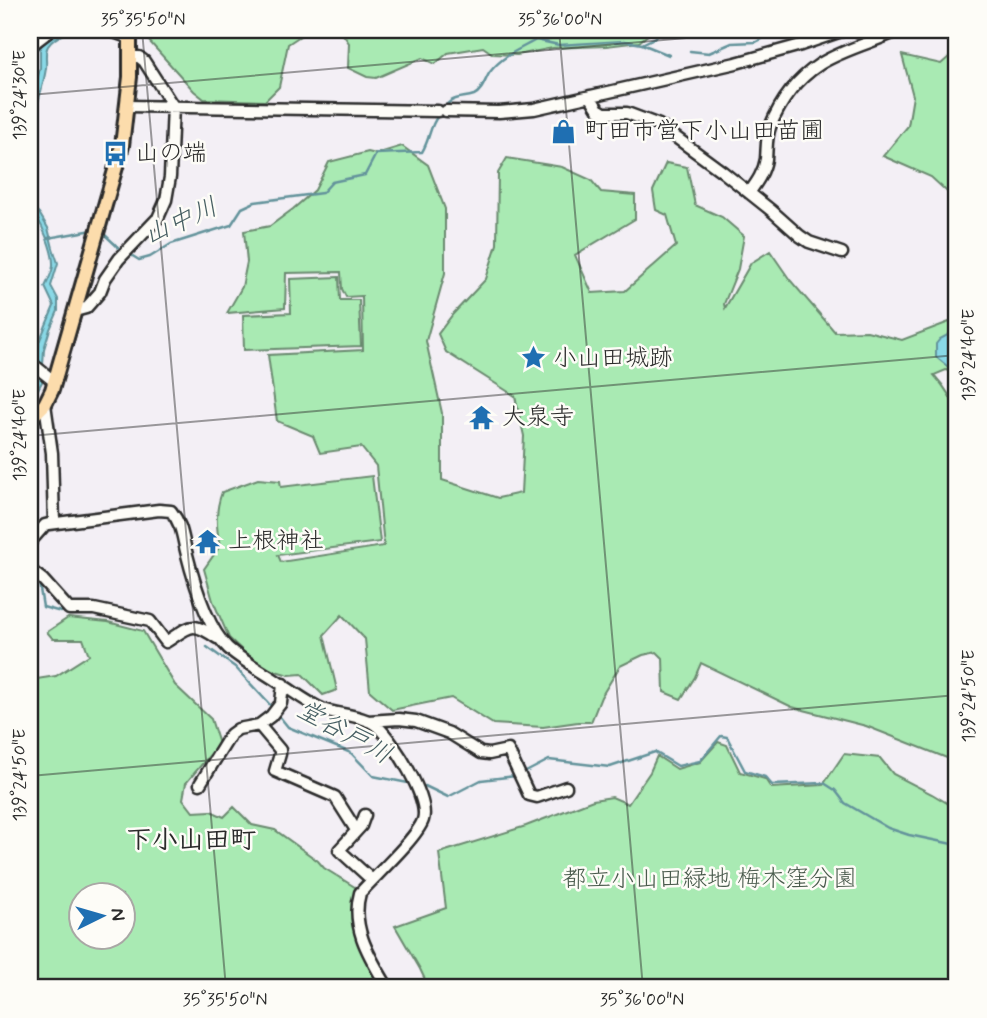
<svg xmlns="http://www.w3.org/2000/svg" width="987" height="1018" font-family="Mynerve,'Klee One',sans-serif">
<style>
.green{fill:#a9eab3;stroke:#6a8a6f;stroke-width:2;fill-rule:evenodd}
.water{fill:#89d8e6;stroke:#63939b;stroke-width:2}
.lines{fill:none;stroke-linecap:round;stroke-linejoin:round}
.stream{stroke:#63939b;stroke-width:2.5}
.minor-casing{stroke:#2b2b2b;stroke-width:15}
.major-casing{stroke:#2b2b2b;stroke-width:18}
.minor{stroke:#fdfcf7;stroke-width:10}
.major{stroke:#fcdcac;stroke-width:12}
.ticks{fill:none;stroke:#2b2b2b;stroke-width:2;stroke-opacity:0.45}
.labels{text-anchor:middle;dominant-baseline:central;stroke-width:5;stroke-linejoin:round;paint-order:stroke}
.poi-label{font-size:24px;fill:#2b2b2b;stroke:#fdfcf7;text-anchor:start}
.park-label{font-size:24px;fill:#4a5b4d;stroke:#fdfcf7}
.water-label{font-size:26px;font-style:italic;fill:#475f63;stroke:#fdfcf7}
.neighbourhood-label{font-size:26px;font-weight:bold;fill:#2b2b2b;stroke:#fdfcf7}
.neatline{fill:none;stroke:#2b2b2b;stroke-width:2.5}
.ticks-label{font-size:18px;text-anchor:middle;fill:#2b2b2b}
</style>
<rect width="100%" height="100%" fill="#f3eff5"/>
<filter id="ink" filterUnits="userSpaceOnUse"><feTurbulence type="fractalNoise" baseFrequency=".0143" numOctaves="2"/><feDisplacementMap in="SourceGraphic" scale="14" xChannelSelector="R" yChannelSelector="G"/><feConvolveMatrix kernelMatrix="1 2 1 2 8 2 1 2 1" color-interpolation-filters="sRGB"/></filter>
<g filter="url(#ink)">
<!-- green -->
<path class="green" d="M139,30H303V34L288,44L279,87L265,101L204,99L194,91Z
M340,30H654L639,42L606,46L553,48L517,55L493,54L483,47L448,53L435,64L422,58L376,78L367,77L348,68L349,43Z
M957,50V201L931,177L883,156L908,126L913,96L902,55L941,64Z
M402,146L428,165L445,209V273L426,341L442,413V480L498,498L521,493L524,436L515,396L446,352L438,334L453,314L486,279L497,244L498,173L507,158L562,167L591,180L601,192L635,195V219L575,255L592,293L625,291L676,246L667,215L656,210L653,191L666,163L687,167L695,205L722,217L744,236L738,269L724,304L725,308L751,263L770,251L790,280L835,332L867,331L902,340L957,319V373L946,370L934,375C945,387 953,399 957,414V762L866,726L792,707L701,663L695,677L681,699L664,692L663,658L657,652L643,655L620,666L601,697L591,722H578L543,727L493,724L451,698L392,710L370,691L365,639L342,615L324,635L337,690L323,695L302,674L289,675L259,666L229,638L213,601L204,569L220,546C216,527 215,511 222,492L258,479L280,481L281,487L372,476L380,542L278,555L281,562L384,546L376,466L361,447L320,453L313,436L277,421L268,355L363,350L362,296L346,297L342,289L341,272L286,273L285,308L227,313L242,287L247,262L244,231L270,226L293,209L315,190L329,162L368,152L376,154Z
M339,277L340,300H359L361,346L244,350L243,315L291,313L290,279Z
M68,618L108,622L143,631L175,685L211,719L219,744L186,783L183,799L193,812L211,811L224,817L234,807L252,825L275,830L318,861L324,868L358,889L354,925L385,988H30V680L56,676L89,655L83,639H53L47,632ZM80,895H122V937H80Z
M718,742L727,745L740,772L765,779L771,788L823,785L844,754L880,758L893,774L932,794L957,809V988H429L420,969L395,926L446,908L439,853L526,826L593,800L612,797L628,804L650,772L657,756L677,769L700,762Z"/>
<!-- water -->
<path class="water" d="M57,30H71C63,34 53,38 48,46C44,53 47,61 46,68C43,89 36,109 30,128V110L40,68V48L45,40Z
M30,206L39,213L48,228L53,248L58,263L51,286L58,299V311L50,329L44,349L42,382L37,391L30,400V388L35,379L39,342L54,306L45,287C48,280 52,274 53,266C54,253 41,218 30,210Z
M957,330V371L952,370L936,357V344L940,339Z"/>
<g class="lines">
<!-- stream -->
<path class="stream" d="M642,44L656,37L660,30
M690,51L709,53L732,43L756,42L762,39L760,30
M444,108C452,96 462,99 474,95C483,91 485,79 490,72C502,56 520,49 536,40L559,45L625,41L642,44L669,55
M103,233L121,250
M48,238L93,230
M131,255L139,260L150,257L171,244L231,225L242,208L255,202L322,193L332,182L365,175L376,154L422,152C430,139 429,127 438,116
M30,577L39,583L43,607L61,612
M90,614L104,616
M207,647L235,667L272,707
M276,712L288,727L351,753L373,776L408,783
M522,774L549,760L610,767L655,752L678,766L700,761L721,736L727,737L745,771L765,777L772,785L824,783L835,790L845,803L888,828L909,835L957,845
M425,786L448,797L481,780L516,776"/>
<defs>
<path id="minor" d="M108,30L130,38
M30,46L51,30
M590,96L598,109L604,113H627L659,125L723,172L772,211L800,236L809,242L842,253
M127,106L438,111
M446,111L499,112L534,109L736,63L801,45L845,30
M749,193C757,182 764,172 766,159C767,148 766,138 770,127C780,102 797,79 820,64C844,49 874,42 900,30
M75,311L86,308L100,292L105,279L119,259L158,218L166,200L170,177L173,106L144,61L139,57H130
M30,362L55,382
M45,404L52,453L54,523
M30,542L45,525L49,524L159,510L171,511C182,525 182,534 186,551C193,579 207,628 228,648C244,662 264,672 281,684C294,692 308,703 322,709C338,715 365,715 378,727C394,742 430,799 423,820C417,838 374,877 360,893C350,928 371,959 388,988
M30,570L43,580L69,609H94L150,621L166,642C191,626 191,620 217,638
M368,721L399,719L416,721L449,733L481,753L489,754L508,750L529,795L537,797L566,787
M259,725L280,750V754L275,771L335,797L356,830
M200,784L231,734L238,729L259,725L271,716L281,703L283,684
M365,815L361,826L339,850L372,880"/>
<path id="major" d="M30,419L45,404L52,390L122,146L130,77V30"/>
</defs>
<!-- minor casing -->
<use href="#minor" class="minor-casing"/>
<!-- major casing -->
<use href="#major" class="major-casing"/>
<!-- minor -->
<use href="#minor" class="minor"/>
<!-- major -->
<use href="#major" class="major"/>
</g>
</g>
<!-- ticks -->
<path class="ticks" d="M142,30L226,988M559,30L643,988M30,95L779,30M30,436L957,355M30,776L957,695"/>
<!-- icons -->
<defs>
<symbol id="shop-bare" viewBox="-9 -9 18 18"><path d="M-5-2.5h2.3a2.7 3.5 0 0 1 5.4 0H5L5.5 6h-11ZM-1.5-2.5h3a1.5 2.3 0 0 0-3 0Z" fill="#1f6fb2" stroke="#fdfcf7" stroke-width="2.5" paint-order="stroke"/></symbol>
<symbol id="bus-bare" viewBox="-9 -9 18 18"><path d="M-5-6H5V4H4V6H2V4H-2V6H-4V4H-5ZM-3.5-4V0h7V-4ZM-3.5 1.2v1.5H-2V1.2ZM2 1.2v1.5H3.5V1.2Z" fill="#1f6fb2" stroke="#fdfcf7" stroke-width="2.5" paint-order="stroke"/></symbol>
<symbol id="sight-bare" viewBox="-9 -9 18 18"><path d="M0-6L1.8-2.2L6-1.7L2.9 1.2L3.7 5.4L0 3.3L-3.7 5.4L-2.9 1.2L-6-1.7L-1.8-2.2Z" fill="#1f6fb2" stroke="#fdfcf7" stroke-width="2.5" paint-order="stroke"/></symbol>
<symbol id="temple-bare" viewBox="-9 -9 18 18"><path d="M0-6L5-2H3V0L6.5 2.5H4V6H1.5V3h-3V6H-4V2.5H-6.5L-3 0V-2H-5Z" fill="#1f6fb2" stroke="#fdfcf7" stroke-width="2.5" paint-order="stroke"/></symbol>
</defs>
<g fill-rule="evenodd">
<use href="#shop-bare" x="546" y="114" width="35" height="35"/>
<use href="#bus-bare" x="98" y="136" width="35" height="35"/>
<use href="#sight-bare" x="516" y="340" width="35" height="35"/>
<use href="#temple-bare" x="464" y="400" width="35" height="35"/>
<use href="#temple-bare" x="190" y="524" width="35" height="35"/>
</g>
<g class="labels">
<!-- poi labels -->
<g class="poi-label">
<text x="584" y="131">町田市営下小山田苗圃</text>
<text x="135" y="153">山の端</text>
<text x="553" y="358">小山田城跡</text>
<text x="502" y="417">大泉寺</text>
<text x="228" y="541">上根神社</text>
</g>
<!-- park labels -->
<g class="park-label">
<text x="710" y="879">都立小山田緑地 梅木窪分園</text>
</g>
<!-- water labels -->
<g class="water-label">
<text transform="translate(181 222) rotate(-24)">山中川</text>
<text transform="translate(344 733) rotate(29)">堂谷戸川</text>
</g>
<!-- neighbourhood labels -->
<g class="neighbourhood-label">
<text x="191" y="841">下小山田町</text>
</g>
</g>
<!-- margin -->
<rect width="987" height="1018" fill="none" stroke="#fdfcf7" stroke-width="77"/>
<!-- north arrow -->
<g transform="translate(102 916) rotate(85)"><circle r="33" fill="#fdfcf7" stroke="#a9a8a5" stroke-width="2"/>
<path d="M0-5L12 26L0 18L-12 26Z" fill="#1f6fb2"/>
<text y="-10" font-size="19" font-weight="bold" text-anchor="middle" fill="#2b2b2b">N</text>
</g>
<rect x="38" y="38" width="910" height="941" class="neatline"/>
<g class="ticks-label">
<text x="143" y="25">35°35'50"N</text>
<text x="560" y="25">35°36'00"N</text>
<text transform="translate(19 95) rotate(-90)" y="6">139°24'30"E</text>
<text transform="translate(968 355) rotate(-90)" y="6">139°24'40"E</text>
<text transform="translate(19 435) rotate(-90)" y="6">139°24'40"E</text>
<text transform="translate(968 696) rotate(-90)" y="6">139°24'50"E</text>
<text transform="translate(19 775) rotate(-90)" y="6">139°24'50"E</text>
<text x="225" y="1005">35°35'50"N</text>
<text x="642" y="1005">35°36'00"N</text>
</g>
</svg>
